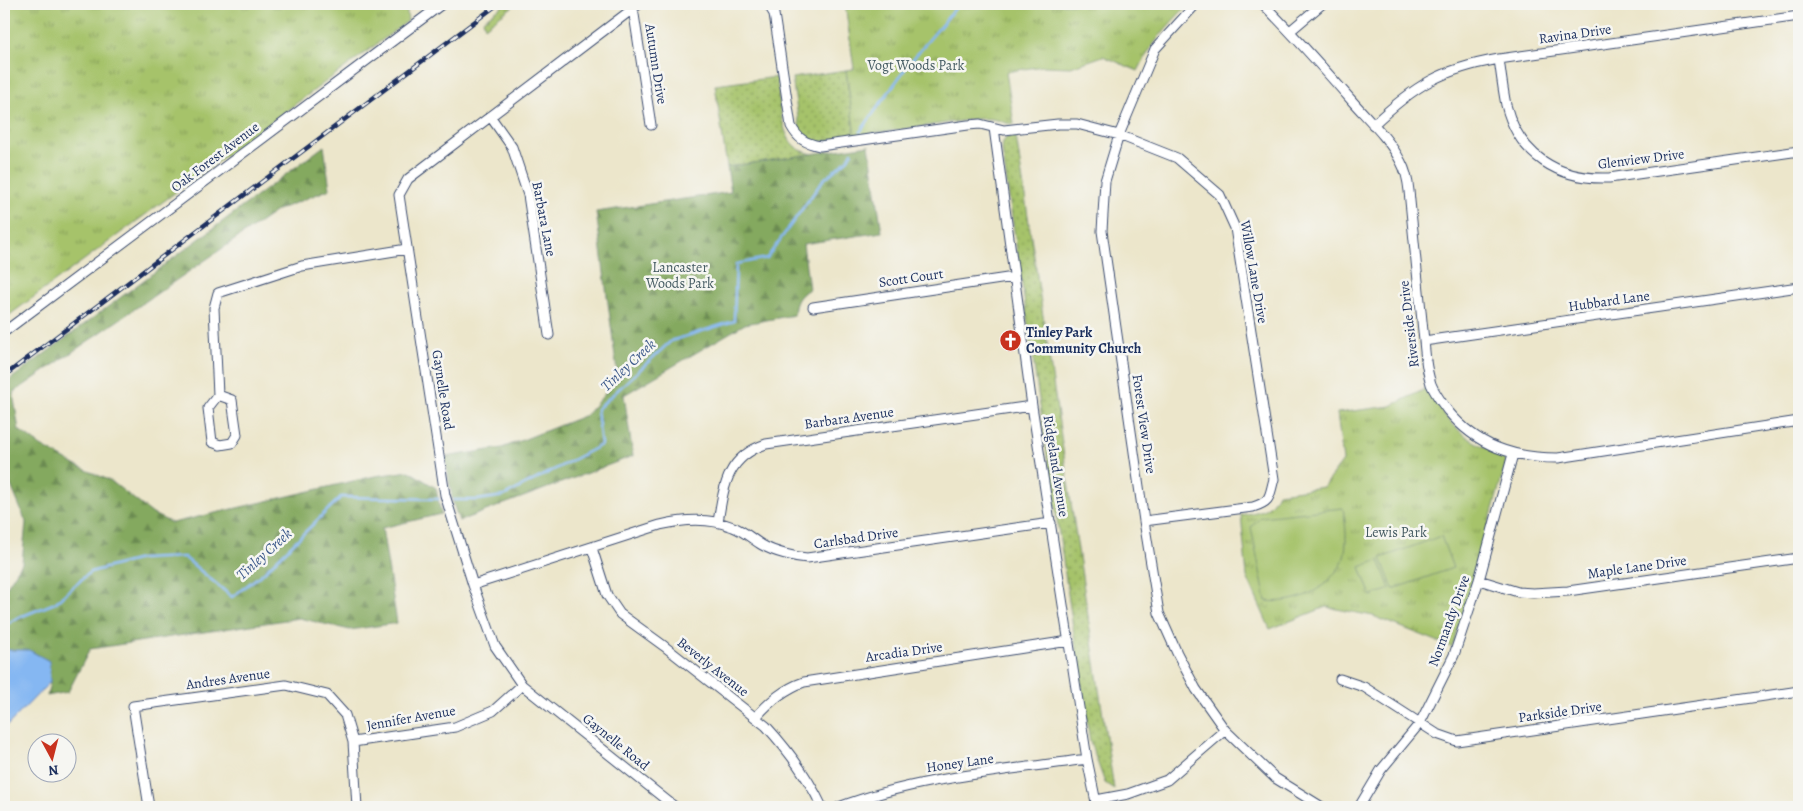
<svg xmlns="http://www.w3.org/2000/svg" width="1803" height="811" font-family="Alegreya,serif">
<style>
.grass{fill:url(#grass-dots);stroke:#607964}
.forest{fill:url(#forest-firs);stroke:#506c5e}
.park{fill:url(#park-tufts);stroke:#607964}
.garden{fill:#a6c36a;stroke:#607964}
.water{fill:#85b7f2;stroke:#5073a8}
.lines{fill:none;stroke-linecap:round;stroke-linejoin:round}
.stream{stroke:#85b7f2;stroke-width:2.5}
.minor-casing{stroke:#3a4a6e;stroke-width:11}
.minor{stroke:#fff;stroke-width:9}
.rail-casing{stroke:#1b2f5e;stroke-width:4.5}
.rail{stroke:#f6f6f2;stroke-width:2.5;stroke-dasharray:8;stroke-linecap:butt}
.labels{text-anchor:middle;dominant-baseline:central;stroke-width:5;stroke-linejoin:round;paint-order:stroke}
.street-label{font-size:14px;fill:#1b2f5e;stroke:#f6f6f2}
.park-label{font-size:14px;fill:#455b62;stroke:#f6f6f2}
.poi-label{font-size:14px;font-weight:bold;fill:#1b2f5e;stroke:#f6f6f2;text-anchor:start}
.water-label{font-size:15px;font-style:italic;fill:#3b588a;stroke:#f6f6f2}
</style>
<defs>
<pattern id="grass-dots" width="8" height="8" patternUnits="userSpaceOnUse" patternTransform="scale(1.25)"><rect width="8" height="8" fill="#a6c36a"/><path d="M2 2h.1M6 6h.1" fill="none" stroke="#869f5a" stroke-width="1.8" stroke-linecap="round"/></pattern>
<pattern id="forest-firs" width="22" height="20" patternUnits="userSpaceOnUse" patternTransform="scale(1.25)"><rect width="22" height="20" fill="#84a95e"/><path d="M5 1l3.5 6h-7zM16 11l3.5 6h-7z" fill="#6b8a51"/></pattern>
<pattern id="park-tufts" width="24" height="20" patternUnits="userSpaceOnUse" patternTransform="scale(1.25)"><rect width="24" height="20" fill="#a6c36a"/><path d="M3 7l-1-3M5 7V3M7 7l1-3M15 17l-1-3M17 17v-4M19 17l1-3" fill="none" stroke="#869f5a"/></pattern>
</defs>
<rect width="100%" height="100%" fill="#f6f6f2"/>
<filter id="ink" filterUnits="userSpaceOnUse"><feTurbulence type="fractalNoise" baseFrequency=".02" numOctaves="2"/><feDisplacementMap in="SourceGraphic" scale="10" xChannelSelector="R" yChannelSelector="G"/><feConvolveMatrix kernelMatrix="1 2 1 2 8 2 1 2 1" color-interpolation-filters="sRGB"/></filter>
<filter id="wash" filterUnits="userSpaceOnUse"><feTurbulence type="fractalNoise" baseFrequency=".0096" numOctaves="4" result="noise"/><feDisplacementMap in="SourceGraphic" scale="20" xChannelSelector="R" yChannelSelector="G"/><feGaussianBlur stdDeviation="1.12" result="paint"/><feColorMatrix in="noise" values="0 0 0 0 0 0 0 0 0 0 0 0 0 0 0 0 0 1.4 0 .05"/><feComposite in="paint" operator="in"/></filter>
<g filter="url(#wash)">
<rect width="100%" height="100%" fill="#ece6cb"/>
<!-- grass -->
<path class="grass" d="M505,4H516L485,27L483,20Z
M846,70L855,136L819,142L806,139L800,130L792,78Z
M777,77C779,96 780,137 797,148C801,151 807,152 812,154L727,167L715,85Z
M1016,136L1114,789L1105,783L1090,742L1002,150L1003,142L1007,137Z"/>
<!-- forest -->
<path class="forest" d="M869,145L882,232L803,244L809,289C798,296 795,302 794,315L745,324L624,395L633,456L459,521L453,503L445,457L502,448L586,415L618,379L596,212L731,192L727,167Z
M324,146L330,189L278,210L13,393L19,430L41,446L77,466L111,481L153,514L172,523L375,476L409,471L436,488L441,514L382,528L397,623L350,630L299,618L90,649L68,692L47,696L50,682L4,650V591L22,563L26,522L7,476L4,472V384Z"/>
<!-- park -->
<path class="park" d="M4,4H406L408,21L4,319Z
M845,4H1186L1187,6C1165,28 1152,43 1138,71L1103,56L1071,67L1043,66L1006,72L1014,124C1007,124 1004,122 997,120C990,118 982,119 975,119L855,136L846,70L854,69Z
M1427,388C1441,411 1453,430 1477,443C1487,449 1501,452 1506,463L1473,580L1452,647L1373,616L1326,607L1270,629L1247,577L1241,515C1260,511 1269,512 1278,493L1323,487L1343,461L1337,413L1391,406Z"/>
<!-- garden -->
<path class="garden" d="M1343,508C1346,525 1348,544 1343,561C1341,566 1337,570 1334,574C1319,594 1291,604 1266,601L1251,527L1261,517Z
M1441,536L1453,568L1393,589L1381,558Z
M1379,560L1390,589L1371,596L1360,567Z"/>
<!-- water -->
<path class="water" d="M4,650H29L49,661L50,682L4,729Z"/>
<g class="lines">
<!-- stream -->
<path class="stream" d="M860,132L911,61L959,4
M454,500H477L504,496L601,445L597,409L671,341L734,321L736,264L767,258L823,180L848,159L852,152
M4,626L15,619L55,603L90,572L140,559L184,557L232,597L263,573L341,497L439,499"/>
</g>
</g>
<g filter="url(#ink)">
<g class="lines">
<defs>
<path id="minor" d="M639,4L408,179L399,195L445,495L473,585L495,646L522,685L675,807
M768,4L774,14L791,126C798,139 805,143 820,146L968,125L980,124L1004,130L1058,124H1077L1119,135L1177,158L1220,195L1235,228L1274,479C1269,496 1272,501 1253,507L1144,521
M1196,4L1155,49L1119,135L1105,181L1102,231L1144,521L1159,613L1177,653L1196,689L1225,730L1275,778L1322,807
M1263,4C1294,35 1324,69 1353,102C1370,121 1390,140 1401,162C1406,171 1408,181 1409,191L1426,361C1427,369 1429,377 1431,384C1435,394 1442,403 1448,411C1477,446 1513,458 1558,458L1799,421
M633,8L651,125
M1290,31L1322,4
M1499,59C1501,74 1503,90 1506,105C1519,156 1559,180 1609,178L1799,151
M490,116L512,147L528,195L549,335
M1373,125C1415,85 1442,69 1499,59L1799,16
M994,128L1032,406L1087,759L1097,807
M813,307L1014,277
M4,332L442,4
M1424,341L1799,287
M218,395L232,400L237,435L232,443L220,445L212,442L208,408L218,395L214,308L218,293L302,266L407,249
M718,522C724,485 727,457 766,444L1032,406
M592,548L607,595L620,614L664,646L766,726C789,751 808,777 822,807
M1479,580L1518,592L1533,593L1568,591L1799,558
M473,585L660,525C684,519 709,517 733,527C744,531 752,539 762,545C774,552 794,557 807,558L1051,523
M1340,679L1364,687L1437,734L1457,741L1799,691
M756,717C770,701 784,689 804,682L1069,641
M353,742L455,727L493,711L522,685
M1096,800L1128,794L1167,780L1225,730
M149,807L133,706L286,685L327,695L345,715L353,742L357,807
M839,807C918,777 1004,771 1087,759
M1359,807L1381,770L1420,723L1454,655L1479,580L1513,454"/>
</defs>
<!-- minor casing -->
<use href="#minor" class="minor-casing"/>
<!-- minor -->
<use href="#minor" class="minor"/>
<defs>
<path id="rail" d="M4,376L498,4"/>
</defs>
<!-- rail casing -->
<use href="#rail" class="rail-casing"/>
<!-- rail -->
<use href="#rail" class="rail"/>
</g>
</g>
<!-- icons -->
<defs>
<symbol id="church-disc" viewBox="-11 -11 22 22"><circle r="9.5" fill="#c8321e" stroke="#f6f6f2"/><path d="M-1.2-6h2.4v3.5h3.3v2.4h-3.3V6h-2.4V-.1h-3.3v-2.4h3.3Z" fill="#fff"/></symbol>
</defs>
<g fill-rule="evenodd">
<use href="#church-disc" x="998" y="328" width="25" height="25"/>
</g>
<g class="labels">
<!-- street labels -->
<g class="street-label">
<text transform="translate(1575 34) rotate(-8)">Ravina Drive</text>
<text transform="translate(656 64) rotate(81)">Autumn Drive</text>
<text transform="translate(215 157) rotate(-37)">Oak Forest Avenue</text>
<text transform="translate(1641 159) rotate(-7)">Glenview Drive</text>
<text transform="translate(544 219) rotate(79)">Barbara Lane</text>
<text transform="translate(1254 272) rotate(80)">Willow Lane Drive</text>
<text transform="translate(911 278) rotate(-8)">Scott Court</text>
<text transform="translate(1609 301) rotate(-8)">Hubbard Lane</text>
<text transform="translate(1409 324) rotate(-97)">Riverside Drive</text>
<text transform="translate(443 390) rotate(81)">Gaynelle Road</text>
<text transform="translate(849 418) rotate(-8)">Barbara Avenue</text>
<text transform="translate(1144 424) rotate(82)">Forest View Drive</text>
<text transform="translate(1056 466) rotate(81)">Ridgeland Avenue</text>
<text transform="translate(856 538) rotate(-8)">Carlsbad Drive</text>
<text transform="translate(1637 567) rotate(-8)">Maple Lane Drive</text>
<text transform="translate(1449 621) rotate(-70)">Normandy Drive</text>
<text transform="translate(904 652) rotate(-8)">Arcadia Drive</text>
<text transform="translate(713 667) rotate(38)">Beverly Avenue</text>
<text transform="translate(228 679) rotate(-8)">Andres Avenue</text>
<text transform="translate(1560 712) rotate(-8)">Parkside Drive</text>
<text transform="translate(411 718) rotate(-10)">Jennifer Avenue</text>
<text transform="translate(616 742) rotate(39)">Gaynelle Road</text>
<text transform="translate(960 763) rotate(-8)">Honey Lane</text>
</g>
<!-- park labels -->
<g class="park-label">
<text x="916" y="65">Vogt Woods Park</text>
<text x="680" y="267">Lancaster<tspan x="680" dy="16">Woods Park</tspan></text>
<text x="1396" y="532">Lewis Park</text>
</g>
<!-- poi labels -->
<g class="poi-label">
<text x="1026" y="332">Tinley Park<tspan x="1026" dy="16">Community Church</tspan></text>
</g>
<!-- water labels -->
<g class="water-label">
<text transform="translate(628 365) rotate(-43)">Tinley Creek</text>
<text transform="translate(264 554) rotate(-42)">Tinley Creek</text>
</g>
</g>
<!-- margin -->
<rect width="1803" height="811" fill="none" stroke="#f6f6f2" stroke-width="20"/>
<!-- north arrow -->
<g transform="translate(52 758) rotate(173)"><circle r="24" fill="#f6f6f2" stroke="#9ea6b7"/>
<path d="M0-4L9 19L0 12L-9 19Z" fill="#c8321e"/>
<text y="-8" font-size="14" font-weight="bold" text-anchor="middle" fill="#1b2f5e">N</text>
</g>
</svg>
